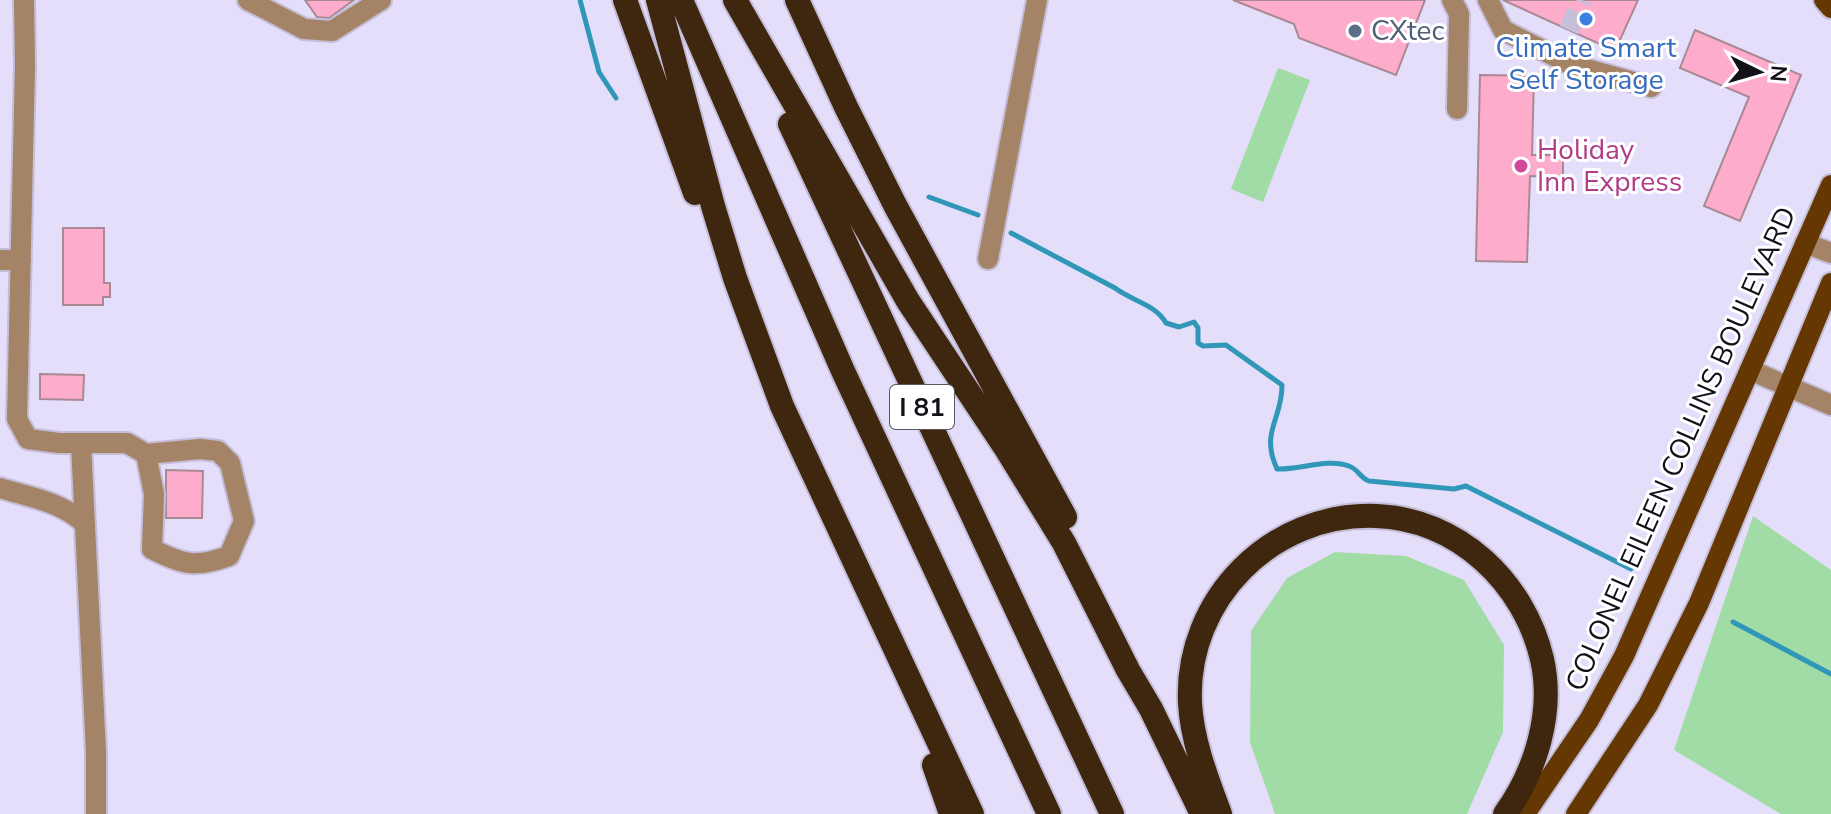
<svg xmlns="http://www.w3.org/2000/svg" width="1831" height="814" font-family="'Nunito Sans',sans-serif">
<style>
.green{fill:#a1dba5}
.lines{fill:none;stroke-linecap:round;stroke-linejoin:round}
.stream{stroke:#3097b8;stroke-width:5}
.building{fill:#feaccc;stroke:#a88994;stroke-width:2}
.minor-tunnel{stroke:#c5bfd9;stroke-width:20;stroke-dasharray:20 10;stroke-linecap:butt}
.minor-casing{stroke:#c3bdd7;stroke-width:24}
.major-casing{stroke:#c3bdd7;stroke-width:24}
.highway-casing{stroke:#c3bdd7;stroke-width:28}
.minor{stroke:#a58367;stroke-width:20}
.major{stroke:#653703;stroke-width:20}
.highway{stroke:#3f260f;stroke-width:24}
.shop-dot{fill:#3f7fe0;stroke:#fff;stroke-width:3}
.service-dot{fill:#5c6f8a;stroke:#fff;stroke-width:3}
.hotel-dot{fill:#d1479c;stroke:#fff;stroke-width:3}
.labels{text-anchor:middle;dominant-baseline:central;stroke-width:6;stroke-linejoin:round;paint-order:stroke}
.shield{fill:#fff;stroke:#59585e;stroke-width:2}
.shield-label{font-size:26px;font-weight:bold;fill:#121019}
.service-label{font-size:28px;fill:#4e5e75;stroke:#fff;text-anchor:start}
.shop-label{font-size:28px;fill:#366cbe;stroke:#fff}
.hotel-label{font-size:28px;fill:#b23c85;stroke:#fff;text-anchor:start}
.street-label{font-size:28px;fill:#121019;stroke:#fff}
</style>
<rect width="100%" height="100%" fill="#e5defb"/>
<!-- green -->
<path class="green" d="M1278,68L1310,80L1263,202L1231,189Z
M1753,516L1831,570V814H1781L1674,750Z
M1335,552L1406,556L1464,580L1504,645L1503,732L1467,814H1275L1250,742L1251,631L1287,578Z"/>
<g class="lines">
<!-- stream -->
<path class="stream" d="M580,0L599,72L616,98
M929,197L978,215
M1011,233L1115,288C1132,301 1155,304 1166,323L1179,327L1194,322L1198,328V343L1203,346L1226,345L1282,385C1282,421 1260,431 1277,469C1299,470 1328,458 1349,466C1358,469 1360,478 1369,481L1454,489L1466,486L1631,569
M1733,622L1831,674"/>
</g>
<!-- building -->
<path class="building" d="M305,0H354L329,18L317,17Z
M1233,0H1425L1396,75L1299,38L1294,24Z
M1503,0H1638L1615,51Z
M1695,30L1801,75L1740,221L1704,206L1749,97L1680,68Z
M1480,75L1534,76L1532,155H1563V177L1530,176L1527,262L1476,261Z
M63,228H104V283H110V297H103V305H63Z
M40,374L84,375L83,400L40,399Z
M166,470L203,471L202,518H166Z"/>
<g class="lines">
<!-- minor-tunnel -->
<path class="minor-tunnel" d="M1569,30L1582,0"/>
<defs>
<path id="minor" d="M24,0L25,66L17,419L28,439L59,443H127L146,454L200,449L218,451L230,463L244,521L229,556C196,568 183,565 152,549L154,494L146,454
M248,0L304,29L332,31L381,0
M1452,0L1459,14L1457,109
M1488,0L1503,30L1572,65L1651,87
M1805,243L1831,253
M988,259L1037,0
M0,260H21
M1750,370L1831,405
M81,443L96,753V814
M0,488C30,497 62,502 85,524"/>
<path id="major" d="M1824,0L1831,8
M1525,814L1589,720L1624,656L1831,185
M1576,814L1648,705L1699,603L1831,283"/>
<path id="highway" d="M625,0L695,193
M658,0L713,206L735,278L782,406L972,814
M681,0L843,371L1049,814
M735,0L908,301L1005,447L1064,543L1128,670L1151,709L1202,814
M797,0L846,107L895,205L1065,517
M790,124L1112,814
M934,765L951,814
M1220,814C1207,779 1192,741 1190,703C1185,599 1272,512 1376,516C1458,519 1524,582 1542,659C1554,712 1536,771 1505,814"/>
</defs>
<!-- minor casing -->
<use href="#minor" class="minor-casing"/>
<!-- major casing -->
<use href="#major" class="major-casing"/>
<!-- highway casing -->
<use href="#highway" class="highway-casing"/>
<!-- minor -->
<use href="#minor" class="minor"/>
<!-- major -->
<use href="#major" class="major"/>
<!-- highway -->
<use href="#highway" class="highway"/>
</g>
<!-- markers -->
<circle class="shop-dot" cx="1586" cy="19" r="8"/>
<circle class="service-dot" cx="1355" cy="31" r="8"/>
<circle class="hotel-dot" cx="1521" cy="166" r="8"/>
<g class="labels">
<!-- shield labels -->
<rect class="shield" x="890" y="385" width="64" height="44" rx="6"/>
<g class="shield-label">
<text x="922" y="407">I 81</text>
</g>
<!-- service labels -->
<g class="service-label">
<text x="1371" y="31">CXtec</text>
</g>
<!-- shop labels -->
<g class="shop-label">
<text x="1586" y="48">Climate Smart<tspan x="1586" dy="32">Self Storage</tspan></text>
</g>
<!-- hotel labels -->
<g class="hotel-label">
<text x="1537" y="150">Holiday<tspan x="1537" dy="32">Inn Express</tspan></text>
</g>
<!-- street labels -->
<g class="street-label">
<text transform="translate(1681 449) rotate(-66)">COLONEL EILEEN COLLINS BOULEVARD</text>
</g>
</g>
<!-- north arrow -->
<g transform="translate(1759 72) rotate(95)" stroke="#ffffff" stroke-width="6" paint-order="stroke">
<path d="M0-6L14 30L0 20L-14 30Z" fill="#121019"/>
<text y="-12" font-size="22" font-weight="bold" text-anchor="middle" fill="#121019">N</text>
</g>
</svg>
